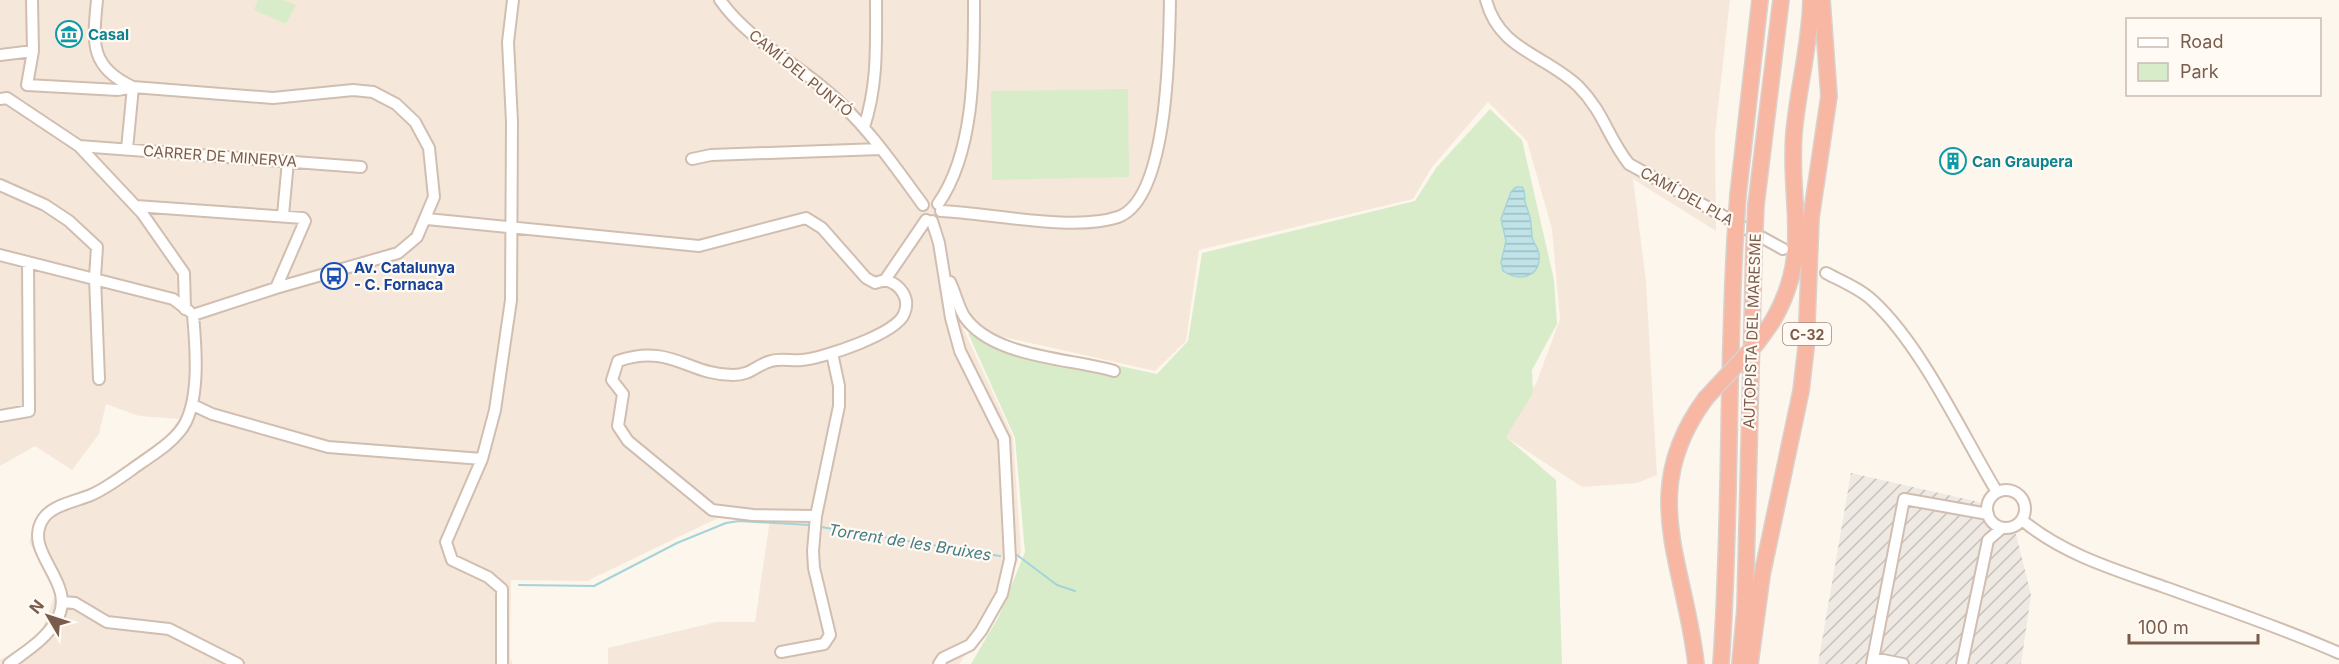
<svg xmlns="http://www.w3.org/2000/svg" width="2339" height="664" font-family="Inter,sans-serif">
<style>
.residential{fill:#f5e8da}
.industrial{fill:url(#industrial-furrows)}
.green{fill:#d8ecc9}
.water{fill:url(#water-rules);stroke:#a5d3da;stroke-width:1.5}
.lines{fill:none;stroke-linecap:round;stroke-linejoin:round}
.stream{stroke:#a5d3da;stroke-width:2}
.minor-casing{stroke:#d1beb0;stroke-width:14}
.highway-casing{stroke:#dad1cd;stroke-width:18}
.minor{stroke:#fff;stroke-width:10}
.highway{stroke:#f7b7a3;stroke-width:15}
.highway-bridge-casing{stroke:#dad1cd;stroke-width:18;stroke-linecap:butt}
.highway-bridge{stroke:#f7b7a3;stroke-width:15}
.labels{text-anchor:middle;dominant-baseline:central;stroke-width:4.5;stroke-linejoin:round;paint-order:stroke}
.shield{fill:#fffaf3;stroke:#a28b7f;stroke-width:1.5}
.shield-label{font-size:14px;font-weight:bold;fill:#7a5c4d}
.culture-label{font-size:15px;font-weight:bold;fill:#0d838f;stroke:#fffaf3;text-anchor:start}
.street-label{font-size:15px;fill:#7a5c4d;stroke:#fffaf3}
.transit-label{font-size:15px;font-weight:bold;fill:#164399;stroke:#fffaf3;text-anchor:start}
.water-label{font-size:16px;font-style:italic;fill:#437c86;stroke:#fffaf3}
</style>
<defs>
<pattern id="industrial-furrows" width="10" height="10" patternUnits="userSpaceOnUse" patternTransform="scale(1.5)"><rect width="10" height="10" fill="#efe9e4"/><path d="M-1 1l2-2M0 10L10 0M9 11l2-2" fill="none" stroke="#c7c0bb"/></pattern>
<pattern id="water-rules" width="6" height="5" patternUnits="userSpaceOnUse" patternTransform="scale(1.5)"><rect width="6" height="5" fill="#bfe3e8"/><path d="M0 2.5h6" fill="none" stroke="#a0bbbe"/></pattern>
</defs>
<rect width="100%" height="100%" fill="#fdf6ec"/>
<!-- residential -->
<path class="residential" d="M0,0H1730L1715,135L1716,231L1633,179L1646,281L1657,475L1637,483L1582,487L1498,432L1536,384L1560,319L1552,229L1527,141L1488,102L1432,167L1413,199L1199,250L1186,341L1155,371L963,328L1013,437L1021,552L998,611L959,664H608V648L716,622H755L770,519L718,518L587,581L511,580L510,658L513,664H0V660L40,635L56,592L29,542L40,511L88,491L167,436L179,419L139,416L106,404L99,434L72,470L35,446L0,466Z"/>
<!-- industrial -->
<path class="industrial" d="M1851,473L1979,502L1987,522L2002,535L2016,534L2031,595L2021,664H1818Z"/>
<!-- green -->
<path class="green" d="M258,0H283L296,5L286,24L254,10Z
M1128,89L1129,177L992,180L991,91Z
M1490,109L1522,140L1554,280L1557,324L1532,370L1533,393L1506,437L1556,480L1562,664H971L999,616L1025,552L1015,438L968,333L1157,374L1188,341L1202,253L1415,201L1436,168Z"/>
<!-- water -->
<path class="water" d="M1516,187H1522C1527,193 1523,198 1526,205C1531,219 1531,221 1532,237C1533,243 1538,247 1539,254C1541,278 1519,282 1503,271L1501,262L1506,241L1501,219L1511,192Z"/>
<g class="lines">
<!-- stream -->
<path class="stream" d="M821,527L1000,556
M1017,555L1057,585L1075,591
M519,585L594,586L677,543L726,523L739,521L810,525"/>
<defs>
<path id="minor" d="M32,0L33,51L27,85L118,90L133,87L127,149
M97,0C93,42 89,67 133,87L273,98L353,90L373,92L396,104L415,122L429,148L434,197L417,237L398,253L276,288L193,315
M720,0C746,37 787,58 821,86C862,119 892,162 923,205
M1486,0C1499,50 1544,54 1578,86C1604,112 1608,138 1629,164L1783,249
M0,55L33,51
M0,99L7,98L79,146L142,213L184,273L185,309
M864,127C878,85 876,44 876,0
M79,146L361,167
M692,159L711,155L880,149
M0,185L45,205L69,221L97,247L95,278L99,379
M938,204C976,150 974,63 974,0
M136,206L303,218L305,221L276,288
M941,211C989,213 1074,232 1118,217C1169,199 1169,47 1170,0
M283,215L288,161
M427,219L699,246L806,218L822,228L866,278L875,283L885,280L926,220
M932,221L939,243L951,318L960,351L1004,439L1010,559L1002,594L981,631L970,645L943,658L939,664
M0,255L173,299L189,311
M1826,273C1841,281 1861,289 1873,301C1922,346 1962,434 1997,492
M950,282C955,292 958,306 964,316C992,358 1070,358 1114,371
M193,405L212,414L328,447L482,459
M0,416L29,411L28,262
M1987 509a19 19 0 1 1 38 0a19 19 0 1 1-38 0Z
M816,516L753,515L712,510L628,441L618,426L623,394L612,380L618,361C671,343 688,375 733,375C751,375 756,365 771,361C781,358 792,361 802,360C824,358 896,334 904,314C911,298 900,284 885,280
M2022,520C2064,555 2116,570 2167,588C2225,609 2283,628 2339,653
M62,602L75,603L107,622L169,629L238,664
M781,652L824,644L830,635L814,568L813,551L816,516L839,406V386L832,353
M1873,658L1903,664
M9,664C26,651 45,640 56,621C80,583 21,553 43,519C52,505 77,501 91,495C109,487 125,474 141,463C155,453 170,444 180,431C201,406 196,347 193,315
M502,664V589L488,577L452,560L446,542L482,459L495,410L511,300L512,122L508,42L513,0
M1872,664L1904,499L1988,514
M1962,664L1988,540L2002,528"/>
<path id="highway" d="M1738,195L1760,0
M1756,205L1781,0
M1772,322C1813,253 1788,204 1794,133C1798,88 1810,45 1811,0
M1696,664C1685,562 1636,492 1706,398
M1721,664C1731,523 1727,382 1735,241
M1740,664L1745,609L1754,248
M1750,664L1762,575L1801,391L1806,348L1811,218L1829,96L1822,0"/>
</defs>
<!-- minor casing -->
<use href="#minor" class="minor-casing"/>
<!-- highway casing -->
<use href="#highway" class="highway-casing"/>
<!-- minor -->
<use href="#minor" class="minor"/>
<!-- highway -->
<use href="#highway" class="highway"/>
<defs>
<path id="highway-bridge" d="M1735,241L1738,195
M1754,248L1756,205
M1706,398L1757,343L1772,322"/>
</defs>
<!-- highway-bridge casing -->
<use href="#highway-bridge" class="highway-bridge-casing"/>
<!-- highway-bridge -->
<use href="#highway-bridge" class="highway-bridge"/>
</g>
<!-- icons -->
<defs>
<symbol id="museum-ring" viewBox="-11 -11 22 22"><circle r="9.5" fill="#fffaf3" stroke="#0f9aa8" stroke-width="1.5"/><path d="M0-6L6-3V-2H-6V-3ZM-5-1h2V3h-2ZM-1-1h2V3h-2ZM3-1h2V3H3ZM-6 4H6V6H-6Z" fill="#0f9aa8"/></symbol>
<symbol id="building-ring" viewBox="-11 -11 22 22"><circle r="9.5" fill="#fffaf3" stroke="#0f9aa8" stroke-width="1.5"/><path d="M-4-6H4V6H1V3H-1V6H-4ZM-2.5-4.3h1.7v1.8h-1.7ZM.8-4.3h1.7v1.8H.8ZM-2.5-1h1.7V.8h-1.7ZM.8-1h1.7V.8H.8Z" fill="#0f9aa8"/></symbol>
<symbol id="bus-ring" viewBox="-11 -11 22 22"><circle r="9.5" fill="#fffaf3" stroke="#1a4fb4" stroke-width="1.5"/><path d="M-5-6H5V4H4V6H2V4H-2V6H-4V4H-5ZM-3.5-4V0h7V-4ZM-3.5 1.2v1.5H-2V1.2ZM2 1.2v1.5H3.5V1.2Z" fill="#1a4fb4"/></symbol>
</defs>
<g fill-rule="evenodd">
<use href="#museum-ring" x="54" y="19" width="30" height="30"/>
<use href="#building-ring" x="1938" y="146" width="30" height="30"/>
<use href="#bus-ring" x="319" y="261" width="30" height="30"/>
</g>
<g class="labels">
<!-- shield labels -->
<rect class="shield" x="1783" y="323" width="48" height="22" rx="4.5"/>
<g class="shield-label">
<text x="1807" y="334">C-32</text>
</g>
<!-- culture labels -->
<g class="culture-label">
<text x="88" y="34">Casal</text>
<text x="1972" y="161">Can Graupera</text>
</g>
<!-- street labels -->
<g class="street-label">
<text transform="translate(801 73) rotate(39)">CAMÍ DEL PUNTÓ</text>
<text transform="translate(220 156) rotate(4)">CARRER DE MINERVA</text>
<text transform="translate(1687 196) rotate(29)">CAMÍ DEL PLA</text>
<text transform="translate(1752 331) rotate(-88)">AUTOPISTA DEL MARESME</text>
</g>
<!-- transit labels -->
<g class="transit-label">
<text x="354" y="267">Av. Catalunya<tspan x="354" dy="17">- C. Fornaca</tspan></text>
</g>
<!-- water labels -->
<g class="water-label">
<text transform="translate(910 542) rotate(9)">Torrent de les Bruixes</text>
</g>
</g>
<!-- legend -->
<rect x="2126" y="18" width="195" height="78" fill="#fffaf3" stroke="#cabbb1" stroke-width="1.5"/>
<rect x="2138" y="38" width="30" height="9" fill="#ffffff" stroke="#cabbb1" stroke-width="1.5"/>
<text x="2180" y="48" font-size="18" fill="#7a5c4d">Road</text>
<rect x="2138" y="63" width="30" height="18" fill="#d8ecc9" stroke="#cabbb1" stroke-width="1.5"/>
<text x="2180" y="78" font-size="18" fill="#7a5c4d">Park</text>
<!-- north arrow -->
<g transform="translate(48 616) rotate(309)" stroke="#fffaf3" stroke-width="4.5" paint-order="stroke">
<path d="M0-4.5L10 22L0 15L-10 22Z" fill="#7a5c4d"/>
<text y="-9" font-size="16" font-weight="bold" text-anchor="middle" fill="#7a5c4d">N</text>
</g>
<!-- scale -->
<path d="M2129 634v9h129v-9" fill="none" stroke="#7a5c4d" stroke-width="3"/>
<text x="2138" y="634" font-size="18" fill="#7a5c4d" stroke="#fffaf3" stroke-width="4.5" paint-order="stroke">100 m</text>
</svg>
